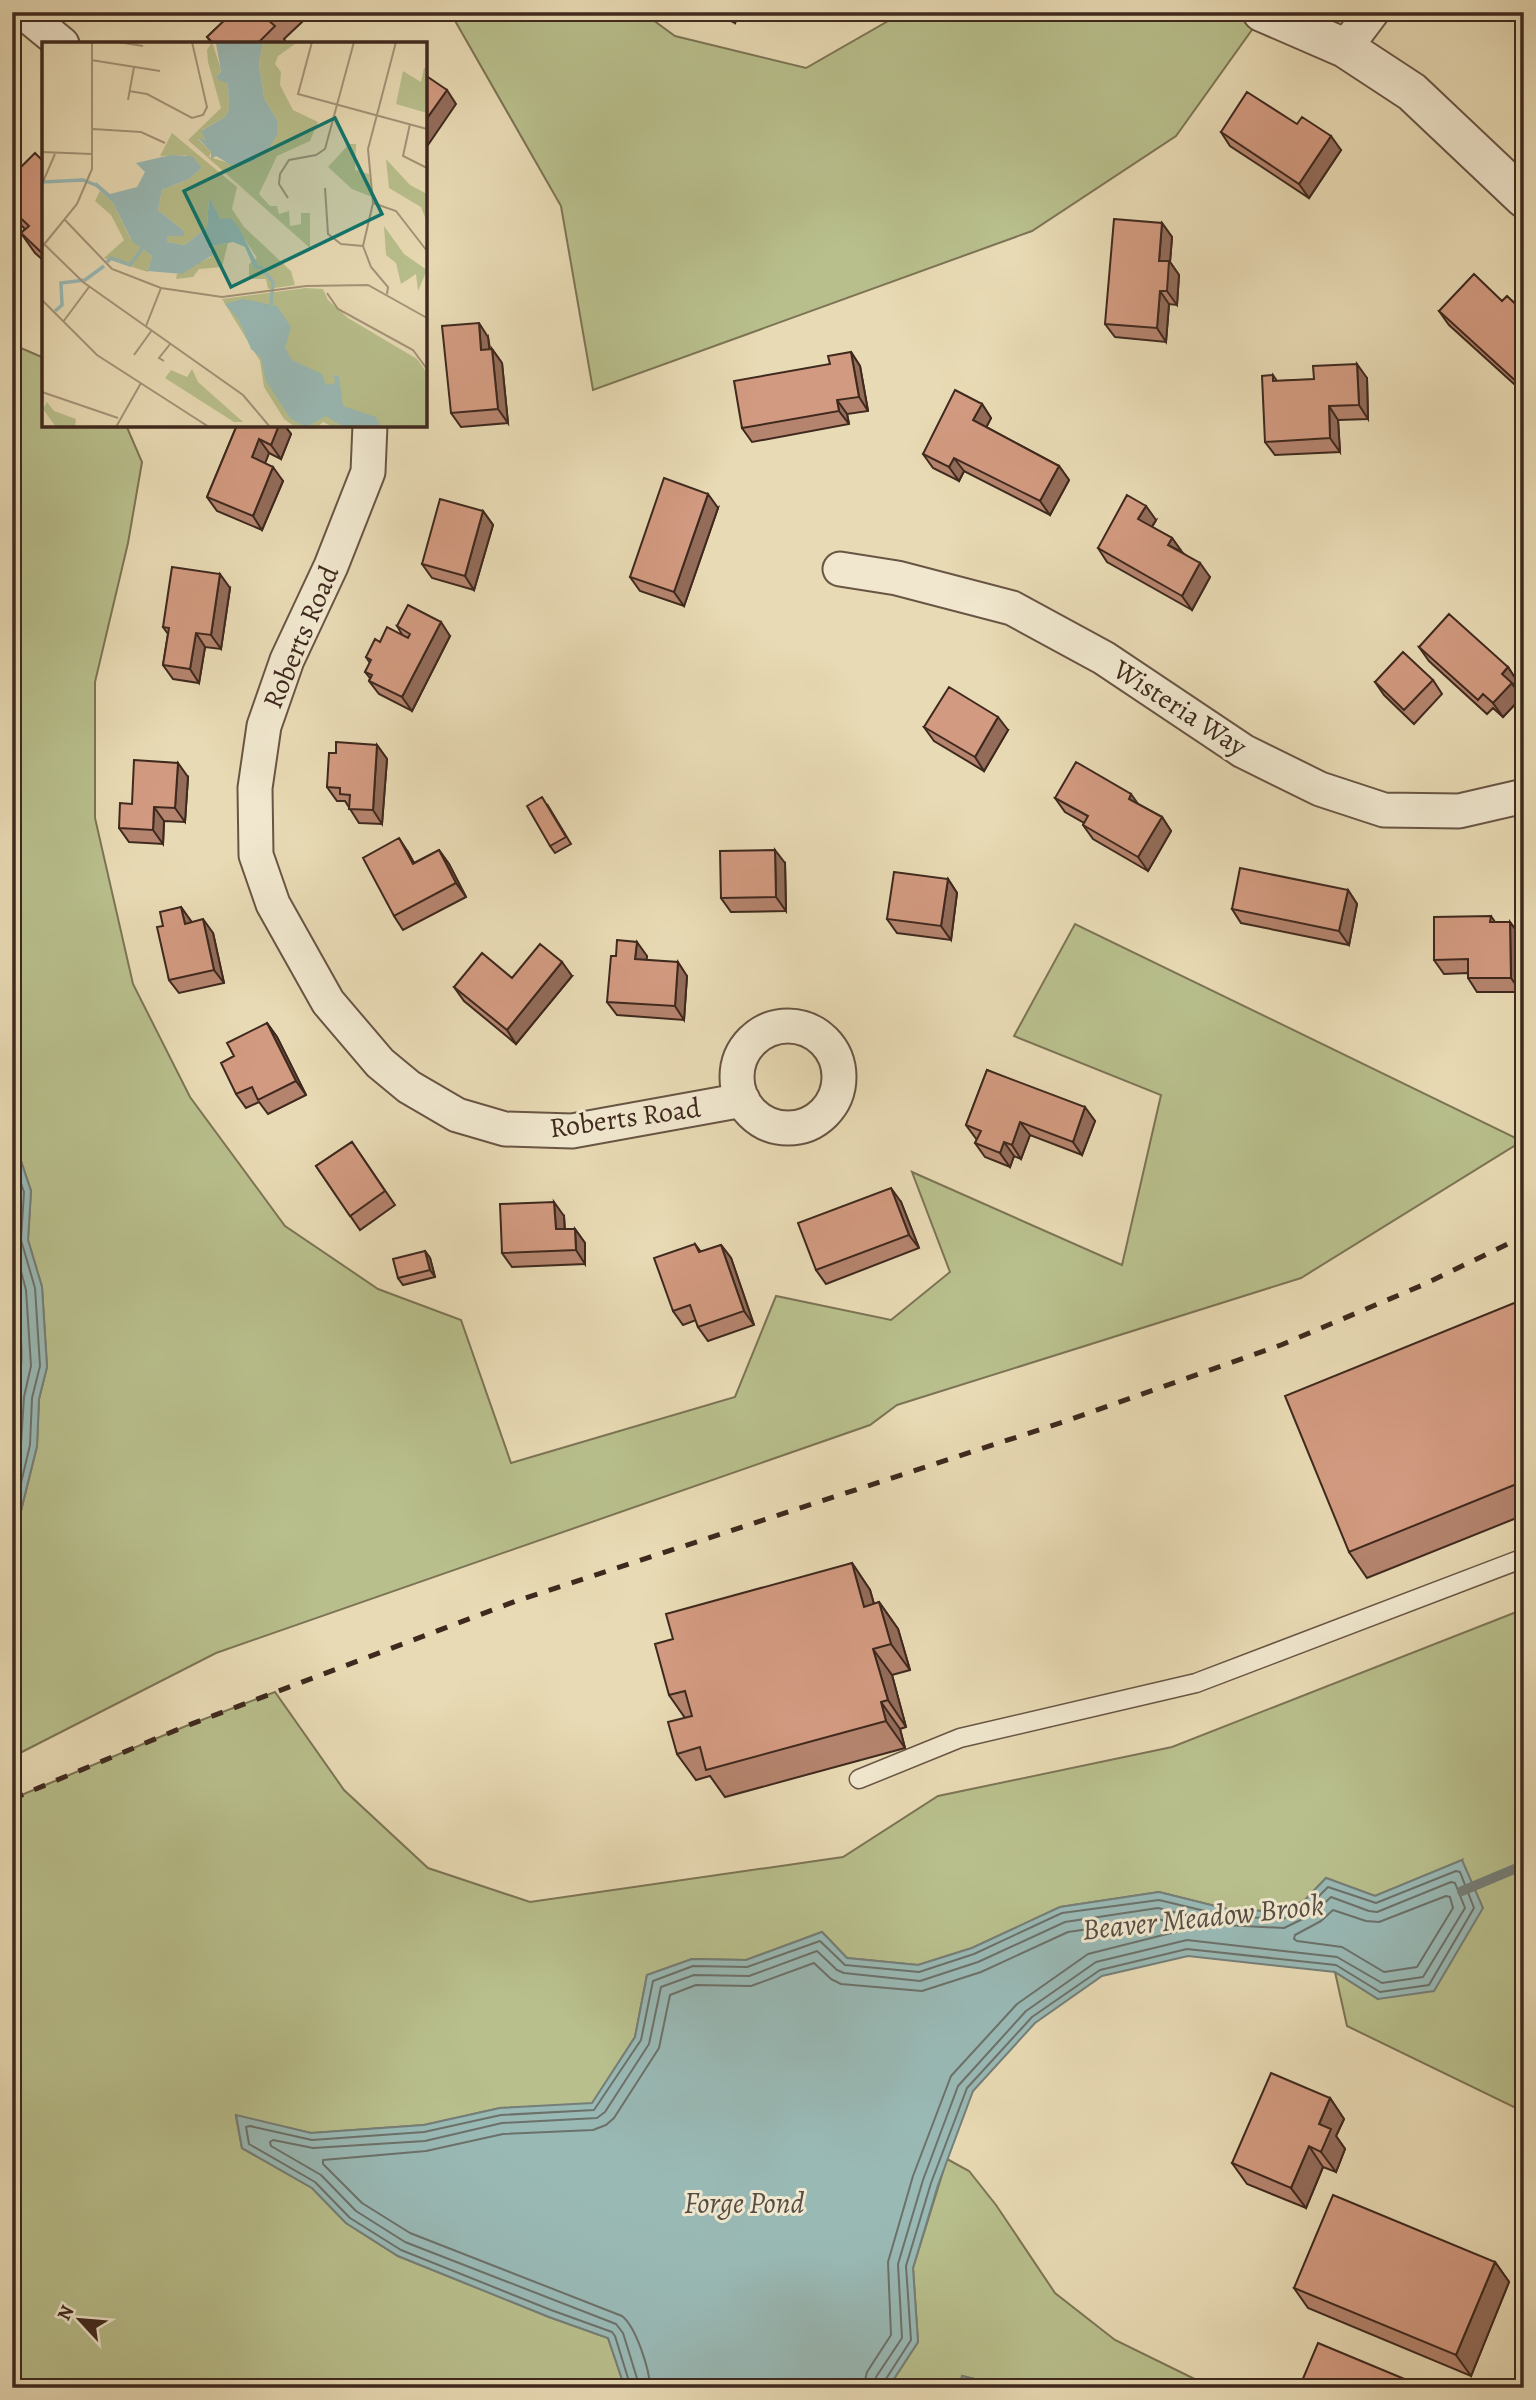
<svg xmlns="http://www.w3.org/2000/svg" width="1536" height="2400" font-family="Alegreya,serif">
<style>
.green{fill:#b8bf8c;stroke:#7c7455;stroke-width:2}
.water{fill:#99b9b5;stroke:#757f79;stroke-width:2}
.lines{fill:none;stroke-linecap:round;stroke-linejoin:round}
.shore{stroke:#6c716a;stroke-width:2}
.stream{stroke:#757f79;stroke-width:10}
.service-casing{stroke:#695544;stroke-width:21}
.minor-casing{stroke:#695544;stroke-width:37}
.tertiary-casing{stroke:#695544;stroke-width:42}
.service{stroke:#f0e7ce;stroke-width:18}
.minor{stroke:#f0e7ce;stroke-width:33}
.tertiary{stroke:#f0e7ce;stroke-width:38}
.rail{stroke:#3f291e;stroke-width:5;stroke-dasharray:12 12;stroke-linecap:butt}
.wall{fill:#b5846e;stroke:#3f291e;stroke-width:2}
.shaded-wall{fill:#936c5a;stroke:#3f291e;stroke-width:2}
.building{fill:#d29a80;stroke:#3f291e;stroke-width:2}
.labels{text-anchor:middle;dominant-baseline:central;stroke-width:6;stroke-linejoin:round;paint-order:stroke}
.street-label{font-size:28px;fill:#3f291e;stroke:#f0e7ce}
.water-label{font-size:30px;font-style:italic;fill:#564d44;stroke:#f0e7ce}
.inset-river{fill:none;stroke:#99b9b5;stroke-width:3.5}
.inset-road{fill:none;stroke:#a49378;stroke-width:2}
.view{fill:#0f766e;fill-opacity:0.15;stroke:#0f766e;stroke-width:3.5}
.inset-edge{fill:none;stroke:#3f291e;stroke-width:3.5}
</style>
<rect width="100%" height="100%" fill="#e8dab4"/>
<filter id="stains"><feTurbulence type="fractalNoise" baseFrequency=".00286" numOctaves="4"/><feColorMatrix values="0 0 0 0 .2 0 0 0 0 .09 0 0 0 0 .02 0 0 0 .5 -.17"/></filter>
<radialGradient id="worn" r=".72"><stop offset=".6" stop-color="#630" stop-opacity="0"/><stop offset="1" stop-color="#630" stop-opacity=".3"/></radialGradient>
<!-- green -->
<path class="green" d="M450,12H642L675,36L806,68L888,21L893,12L1264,13L1176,136L1032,231L593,390L561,206Z
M12,340L16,346L44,358V425H126L142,462L128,543L95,682V818L133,984L190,1097L285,1226L378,1289L461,1320L511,1463L735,1397L776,1296L891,1320L950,1272L912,1172L1122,1265L1161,1095L1014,1036L1075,924L1522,1141L1301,1278L897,1405L870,1425L216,1653L12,1757V1547L37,1446L39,1399L47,1367L42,1287L28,1240L31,1191L21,1161L20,1113L12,1094Z
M1524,1609V2112L1347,2026L1335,1972L1378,1999L1462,1860L1375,1896L1326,1878L1305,1900L1283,1912L1227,1909L1159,1892L1060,1907L972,1948L918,1965L847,1958L822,1932L746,1960L692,1959L647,1975L635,2037L592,2104L500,2108L424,2125L311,2133L236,2116L242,2148L312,2188L346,2223L398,2256L549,2317L608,2338L625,2388H12V1799L186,1726L275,1692L344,1790L428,1868L530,1902L843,1857L938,1796L1172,1747Z
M947,2159L969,2171L996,2205L1055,2293L1115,2340L1213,2388H999L1000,2385L962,2376L960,2388H888L918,2342L913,2268Z"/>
<!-- water -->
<path class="water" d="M12,1094L20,1113L21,1161L31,1191L28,1240L42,1287L47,1367L39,1399L37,1446L12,1547Z
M1462,1860L1483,1908L1434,1991L1378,1999L1335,1972L1188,1956L1102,1976L1035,2023L973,2091L938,2185L913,2268L918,2342L888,2388H625L608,2338L549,2317L398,2256L346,2223L312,2188L242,2148L236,2115L311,2133L424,2125L500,2108L592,2103L635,2037L647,1975L692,1959L746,1960L822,1932L847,1958L918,1965L972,1948L1060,1907L1159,1892L1227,1909L1283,1912L1305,1900L1326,1878L1375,1896Z
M962,2376L1000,2385L999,2388H960Z"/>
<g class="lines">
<!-- shore -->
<path class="shore" d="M12,1112L14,1163L24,1192L21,1240L35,1288L40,1366L32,1398L30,1445L12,1521
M12,1185L15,1193L13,1241L26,1290L31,1366L24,1397L21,1444L12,1482
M12,1279C18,1297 23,1347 21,1366C19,1382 13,1397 12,1414
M1446,1896L1450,1897L1453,1908L1417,1967L1384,1972L1342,1947L1297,1941L1294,1939L1295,1935L1321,1921L1333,1910L1366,1921L1379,1922Z
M631,2388L615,2336L612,2332L551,2310L401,2250L350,2218L315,2182L249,2144L246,2127L250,2126L312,2140L424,2132L501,2115L594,2110L641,2040L653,1981L693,1966L747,1967L820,1941L845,1965L919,1972L974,1954L1062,1913L1159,1900L1226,1916L1283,1919L1309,1906L1328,1887L1376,1903L1456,1871L1460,1872L1474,1908L1429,1985L1380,1992L1336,1965L1187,1949L1100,1970L1032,2017L967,2088L931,2183L906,2266L911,2340L884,2382L883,2388
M640,2388L623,2333L616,2324L405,2242L356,2211L321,2175L271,2146L270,2142L273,2140L313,2148L425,2141L502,2123L597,2118L605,2112L649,2044L661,1987L694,1975L749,1976L817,1951L837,1970L844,1973L920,1981L978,1962L1065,1922L1158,1908L1224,1925L1284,1928L1313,1914L1331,1897L1369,1911L1377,1912L1451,1882L1455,1883L1465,1908L1423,1977L1382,1983L1337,1957L1187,1940L1096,1962L1026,2011L958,2086L923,2180L898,2264L902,2338L876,2377L874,2388
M650,2388C650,2370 636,2327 622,2316L410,2233L362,2203L323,2164V2160L426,2151L503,2134L593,2130L606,2125L614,2118L659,2048L670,1995L696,1985L751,1986L814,1963L831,1979L841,1984L922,1991L981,1972L1068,1932L1158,1919L1180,1925L1181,1928L1179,1931L1088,1954L1017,2004L951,2076L913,2176L888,2262L891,2335L867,2372L863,2388"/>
<!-- stream -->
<path class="stream" d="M1462,1891L1524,1865"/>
<defs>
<path id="service" d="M859,1779L960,1738L1196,1683L1524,1558"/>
<path id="minor" d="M23,12L62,44
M1345,48L1372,12
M370,425L368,472L331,566L287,660L264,726L255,788L256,855L273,904L328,1002L380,1063L409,1087L457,1115L505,1129L572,1131L743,1100
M840,569L897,578L1012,608L1104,658L1243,751L1320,789L1384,810L1459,811L1524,796
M737 1077a51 51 0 1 1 102 0a51 51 0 1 1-102 0Z"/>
<path id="tertiary" d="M1262,12L1345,48L1412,92L1524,198"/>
</defs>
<!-- service casing -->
<use href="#service" class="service-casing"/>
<!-- minor casing -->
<use href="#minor" class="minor-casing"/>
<!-- tertiary casing -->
<use href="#tertiary" class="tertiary-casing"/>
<!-- service -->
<use href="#service" class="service"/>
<!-- minor -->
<use href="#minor" class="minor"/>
<!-- tertiary -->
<use href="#tertiary" class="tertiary"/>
<!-- rail -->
<path class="rail" d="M12,1799L186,1726L516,1601L1066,1421L1281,1345L1425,1284L1524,1236"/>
</g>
<!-- wall -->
<path class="wall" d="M224,12H297L303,21L284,39L287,44H212L207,37L227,18Z
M711,12H740L735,23Z
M1297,124L1341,150L1309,198L1230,146L1221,132Z
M44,162V261L35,253L21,233L25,229L12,216V176Z
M1162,223L1172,237L1170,262L1179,275L1177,305L1169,304L1166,342L1115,337L1105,324Z
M1502,301L1524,312V393L1449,325L1439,311Z
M488,337L490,349H492L502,363L508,423L461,427L451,413Z
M851,352L860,366L868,411L847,414L849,424L752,442L742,428L830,364Z
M1273,375L1277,381L1367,378L1368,419L1338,420L1340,452L1275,455L1265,442Z
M982,404L991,418L986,427L1059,466L1069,480L1050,515L964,471L959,481L933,468L923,454Z
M237,425H284L291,434L281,459L269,453L265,463L283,481L262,530L217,511L207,497Z
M718,508L684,606L640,591L630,577Z
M483,511L493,525L474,590L432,578L422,564Z
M1156,520L1152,527L1172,538L1182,552L1210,577L1192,610L1107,562L1098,548Z
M230,588L221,649L205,647L199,683L173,679L163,665L168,634L163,627Z
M397,626L450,636L412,711L379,694L369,681L370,678L365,672L370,663L366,657L380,642L403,636Z
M1419,647L1508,667L1517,681L1513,685L1522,697L1503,717L1493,708L1487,714L1429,661Z
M1433,680L1442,694L1414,724L1384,695L1375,682Z
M924,727L1008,730L984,771L934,741Z
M377,745L387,759L382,824L359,823L345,801H337L327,787L336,753Z
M188,777L185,822L164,821L163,844L129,842L119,828L132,804Z
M1055,798L1138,804L1162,817L1171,831L1148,871L1093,839L1083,825L1084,823L1065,812Z
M547,804L571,844L555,853L550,846Z
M439,850L449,864L466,897L403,930L394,916L408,852L414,863Z
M785,863L786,911L731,912L721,898Z
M948,879L957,893L951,940L897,933L887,919Z
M1348,890L1357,904L1349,945L1241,923L1232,909Z
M181,907L191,922L213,933L224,983L179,993L169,980L163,926Z
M1491,916L1495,922H1510L1520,936L1521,992H1477L1468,978V973L1444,974L1434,960Z
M647,956L646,960L687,976L684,1020L617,1015L607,1002Z
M572,976L516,1044L464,1001L454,987L512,978Z
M267,1023L277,1037L306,1095L268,1114L259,1102L246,1108L236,1094L234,1056Z
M987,1070L1095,1121L1082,1155L1030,1135L1021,1159L1014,1156L1010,1167L985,1157L975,1143L977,1140L966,1125Z
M352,1142L395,1205L360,1230L316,1166Z
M901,1202L919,1248L826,1284L816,1270Z
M564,1216L565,1229H575L585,1243V1264L512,1267L502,1253Z
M695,1244L701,1252L721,1245L731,1258L754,1325L708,1341L698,1327L696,1320L683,1325L673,1311Z
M425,1251L430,1258L435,1277L403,1285L398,1278Z
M1524,1299V1515L1367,1578L1349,1552Z
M852,1563L870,1590L874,1604L879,1602L898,1629L910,1670L892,1675L906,1727L900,1729L905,1748L725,1797L710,1776L696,1780L677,1754L685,1718L669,1695L673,1639Z
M1330,2098L1344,2119L1336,2136L1345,2149L1336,2172L1323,2167L1306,2208L1247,2184L1232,2163Z
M1495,2262L1509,2282L1471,2376L1308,2308L1294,2288Z"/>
<!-- shaded-wall -->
<path class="shaded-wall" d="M727,12H740L735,23Z
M13,77L18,84L12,92V78Z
M447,90L456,104L428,145L425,142V121Z
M1331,136L1341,150L1309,198L1299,184Z
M1162,223L1172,237L1170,262L1179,275L1177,305L1167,291L1159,261Z
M1160,291L1169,304L1166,342L1157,328Z
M1524,316V332L1517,323Z
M479,323L488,337L491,363L481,350Z
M492,349L502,363L508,423L498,409Z
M851,352L860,366L868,411L859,397Z
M1357,364L1367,378L1368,419L1359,405Z
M1524,378V391L1519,384Z
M837,400L847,414L849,424L839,411Z
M982,404L991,418L983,434L973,420Z
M1329,406L1338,420L1340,452L1330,438Z
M279,425H284L291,434L281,459L271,445Z
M259,439L269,453L262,471L252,457Z
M954,458L964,471L959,481L949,467Z
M1059,466L1069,480L1050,515L1040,501Z
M273,467L283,481L262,530L253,516Z
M708,494L718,508L684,606L674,592Z
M1146,506L1156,520L1148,533L1138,519Z
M483,511L493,525L474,590L465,576Z
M1172,538L1182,552L1168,545Z
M1200,563L1210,577L1192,610L1182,596Z
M220,574L230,588L221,649L211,635Z
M441,622L450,636L412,711L402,697Z
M196,633L205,647L199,683L190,669Z
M1508,667L1517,681L1513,685L1522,697L1503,717L1493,703L1502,674Z
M998,717L1008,730L984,771L975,757Z
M377,745L387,759L382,824L373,810Z
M178,763L188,777L185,822L175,808Z
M1131,794L1141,808L1129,799Z
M154,807L164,821L163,844L153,830Z
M1162,817L1171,831L1148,871L1138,857Z
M399,838L408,852L422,878L413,864Z
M439,850L449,864L466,897L456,883Z
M775,850L785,863L786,911L776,897Z
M948,879L957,893L951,940L941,926Z
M1348,890L1357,904L1349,945L1339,931Z
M181,907L191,921L195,938L185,924Z
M203,919L213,933L224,983L214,970Z
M1510,922L1520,936L1521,992L1511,978Z
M637,942L647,956L645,973L635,959Z
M562,962L572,976L516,1044L507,1030Z
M678,962L687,976L684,1020L675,1006Z
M267,1023L277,1037L306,1095L296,1081Z
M1085,1107L1095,1121L1082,1155L1073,1142Z
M1020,1122L1030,1135L1021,1159L1012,1145Z
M1004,1142L1014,1156L1010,1167L1000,1153Z
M891,1188L901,1202L919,1248L909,1235Z
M554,1202L564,1216L565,1243L556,1229Z
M575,1229L585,1243V1264L576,1250Z
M721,1245L731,1258L754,1325L744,1311Z
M425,1251L430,1258L435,1277L430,1270Z
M852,1563L870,1590L882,1633L864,1607Z
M879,1602L898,1629L910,1670L891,1644Z
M873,1649L892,1675L906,1727L888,1700Z
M881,1702L900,1729L905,1748L886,1721Z
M1330,2098L1344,2119L1336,2136L1345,2149L1336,2172L1321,2152L1319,2124Z
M1309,2146L1323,2167L1306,2208L1291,2188Z
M1495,2262L1509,2282L1471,2376L1456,2355Z"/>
<!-- building -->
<path class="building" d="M276,12L268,20L275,26L257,44H214L207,37L228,17L224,12Z
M425,75L447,90L425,121Z
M1247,92L1297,124L1302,117L1331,136L1299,184L1221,132Z
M35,153L44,162V255L21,233L29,226L12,210V176Z
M1114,219L1162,223L1159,261H1169L1167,291H1160L1157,328L1105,324Z
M1474,274L1502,301L1507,296L1524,312V316L1517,323L1524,329V378L1519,384L1439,311Z
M479,323L481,350L492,349L498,409L451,413L442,326Z
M851,352L859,397L837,400L839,411L742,428L734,381L830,364L828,356Z
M1357,364L1359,405L1329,406L1330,438L1265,442L1262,376L1273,375V381L1314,379L1313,366Z
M955,390L982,404L973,420L1059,466L1040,501L954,458L949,467L923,454Z
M237,425H279L271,445L259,439L252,457L273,467L253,516L207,497Z
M664,478L708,494L674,592L630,577Z
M1127,495L1146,506L1138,519L1172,538L1168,545L1200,563L1182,596L1098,548Z
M440,499L483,511L465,576L422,564Z
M172,567L220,574L211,635L196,633L190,669L163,665L169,628L163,627Z
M408,605L441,622L402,697L369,681L372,675L365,672L371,660L366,657L375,639L380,642L387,627L408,638L410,634L397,626Z
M1449,614L1508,667L1502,674L1512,683L1493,703L1483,694L1478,700L1419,647Z
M1403,652L1433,680L1404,710L1375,682Z
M949,687L998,717L975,757L924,727Z
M336,742L377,745L373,810L349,809L350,795L340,794V788L327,787L329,753H336Z
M134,760L178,763L175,808L154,807L153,830L119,828L120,803L132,804Z
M1076,762L1131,794L1129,799L1162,817L1138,857L1083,825L1088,816L1055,798Z
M542,797L566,837L550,846L527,806Z
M399,838L413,864L439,850L456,883L394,916L363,858Z
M775,850L776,897L721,898L720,851Z
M1240,868L1348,890L1339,931L1232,909Z
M894,872L948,879L941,926L887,919Z
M181,907L185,924L203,919L214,970L169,980L157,927L163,926L160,912Z
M1491,916L1490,922H1510L1511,978H1468V959L1434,960V917Z
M617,940L637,942L635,959L678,962L675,1006L607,1002L611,956H616Z
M540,944L562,962L507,1030L454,987L482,953L512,978Z
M267,1023L296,1081L258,1100L252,1087L236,1094L221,1063L234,1056L227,1043Z
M987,1070L1085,1107L1073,1142L1020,1122L1012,1145L1004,1142L1000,1153L975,1143L981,1131L966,1125Z
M352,1142L385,1191L350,1216L316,1166Z
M891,1188L909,1235L816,1270L798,1223Z
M554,1202L556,1229H575L576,1250L502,1253L500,1204Z
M695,1244L699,1252L721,1245L744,1311L698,1327L690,1305L673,1311L654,1258Z
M425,1251L430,1270L398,1278L393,1259Z
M1524,1299V1481L1349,1552L1285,1396Z
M852,1563L864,1607L879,1602L891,1644L873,1649L888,1700L881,1702L886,1721L706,1770L700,1747L677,1754L668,1722L692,1716L685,1691L669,1695L655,1644L673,1639L666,1614Z
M1271,2073L1330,2098L1319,2124L1331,2129L1321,2152L1309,2146L1291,2188L1232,2163Z
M1333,2195L1495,2262L1456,2355L1294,2288Z
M1318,2343L1426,2388H1299Z
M1524,2371V2388H1517Z"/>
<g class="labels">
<!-- street labels -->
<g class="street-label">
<text transform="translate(301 637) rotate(-67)">Roberts Road</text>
<text transform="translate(1180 708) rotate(33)">Wisteria Way</text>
<text transform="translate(625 1118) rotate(-8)">Roberts Road</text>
</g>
<!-- water labels -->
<g class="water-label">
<text transform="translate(1203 1917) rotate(-6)">Beaver Meadow Brook</text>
<text x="744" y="2203">Forge Pond</text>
</g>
</g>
<!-- overview -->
<g transform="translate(42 42)">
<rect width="385" height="385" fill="#e8dab4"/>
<path d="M170,0L179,28L175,35L186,42L187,67L183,75L160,88L164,98L156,97L169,110L167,115L197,124L224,111L235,90V78L222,56L217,22L221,0H256L236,14L233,22L239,30L238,43L251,68L276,80L268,99L235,114L217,152L228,164H235L237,172L247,169L248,184L259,182V171H268V206L146,98L179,66L166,20L165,8ZM382,26H385V71L354,62L361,29L379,40ZM130,91L195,145L190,167L202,185L249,229L253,243L226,247L224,237H207V222L215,216L191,179L179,177L167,155L165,185L143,203L125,200V194H141L142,189L116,168L120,148L147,137L160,126L144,113L118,114ZM307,102H314L313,128L327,132L330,155L310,147L286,125ZM344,117L368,143L385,152V180L379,165L347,146ZM58,149L71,161L88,196L110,214L106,230L62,216L82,198L69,173L53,159ZM342,184L362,212L385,228L376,249L374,232L359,242L354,221L344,213ZM186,201L180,225L157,227L151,235L134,237L135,232L169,215L170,204ZM264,246L281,247L286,258L306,276L375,317L385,331V385H291L281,380L275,385H253L242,377L222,345L218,319L180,257ZM150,327L156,340L201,380H192L123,336L129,328L145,335ZM5,360L12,369L34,377L33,385H14L1,367Z" fill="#b8bf8c"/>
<path d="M221,0L217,22L222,56L235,78V93L224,111L209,120L189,123L174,114L169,117V110L156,96L164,98L159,89L183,75L187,67L186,42L174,36L179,29L174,1ZM129,113L150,114L160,126L147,137L120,148L116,168L142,189V194H125V200L143,203L165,185L167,155L179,177L189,176L197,186L218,227L212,226L203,205L191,200L170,204L167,207L174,211L140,232L106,229L110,214L90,199L71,161L53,144L54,140L68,152L95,145L103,130L94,121ZM201,257L235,264L249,285L243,306L250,318L280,332L284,343L293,341L292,333L297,335L301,364L334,375L339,385H302L284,374L264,385L248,376L224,339L219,316L209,307L197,278L183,262Z" fill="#99b9b5"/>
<path class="inset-river" d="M0,140L41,138L56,144M65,220L69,216L88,223L102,204M218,224L231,240L229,262M13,269L20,263L19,241L43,238L62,224"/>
<path class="inset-road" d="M76,0L101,4M270,0L256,52L385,87M49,18L118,29M87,49L105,52L150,76L161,73L165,65L150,0M86,58L92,25M368,82L361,114L385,126M51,87L99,90L123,101M0,110L50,112M0,142L13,112M283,146L286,192L299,202L321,204M246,156L237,142L238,132L247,118L274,113L283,107L312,0M331,161L354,169L385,209M23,178L70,227L119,246L180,255L264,244L326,243L385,276M0,200L41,240L201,353L228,385M0,205L35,162L50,127V0M285,251L296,267L371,308L385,327M345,252L346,245L329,225L321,204L331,161L326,107L354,0M0,258L55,313L167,385M21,280L47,245M104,284L119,246M92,313L110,288M122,319L117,316L129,301M0,350L76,376M74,385L99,341"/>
<path class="view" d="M293,76L340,172L189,245L142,149Z"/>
<rect width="385" height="385" class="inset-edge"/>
</g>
<!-- margin -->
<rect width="1536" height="2400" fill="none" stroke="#e8dab4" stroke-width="42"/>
<rect x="14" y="14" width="1508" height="2372" fill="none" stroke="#3f291e" stroke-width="3.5"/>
<rect x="21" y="21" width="1494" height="2358" fill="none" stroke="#3f291e" stroke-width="2"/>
<!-- north arrow -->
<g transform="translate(80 2320) rotate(296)" stroke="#f0e7ce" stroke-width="5" paint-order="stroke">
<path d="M0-5L12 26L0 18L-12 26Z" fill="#3f291e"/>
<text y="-10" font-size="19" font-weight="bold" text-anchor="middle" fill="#3f291e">N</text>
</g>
<rect width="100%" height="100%" filter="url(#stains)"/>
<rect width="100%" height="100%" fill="url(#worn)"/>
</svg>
